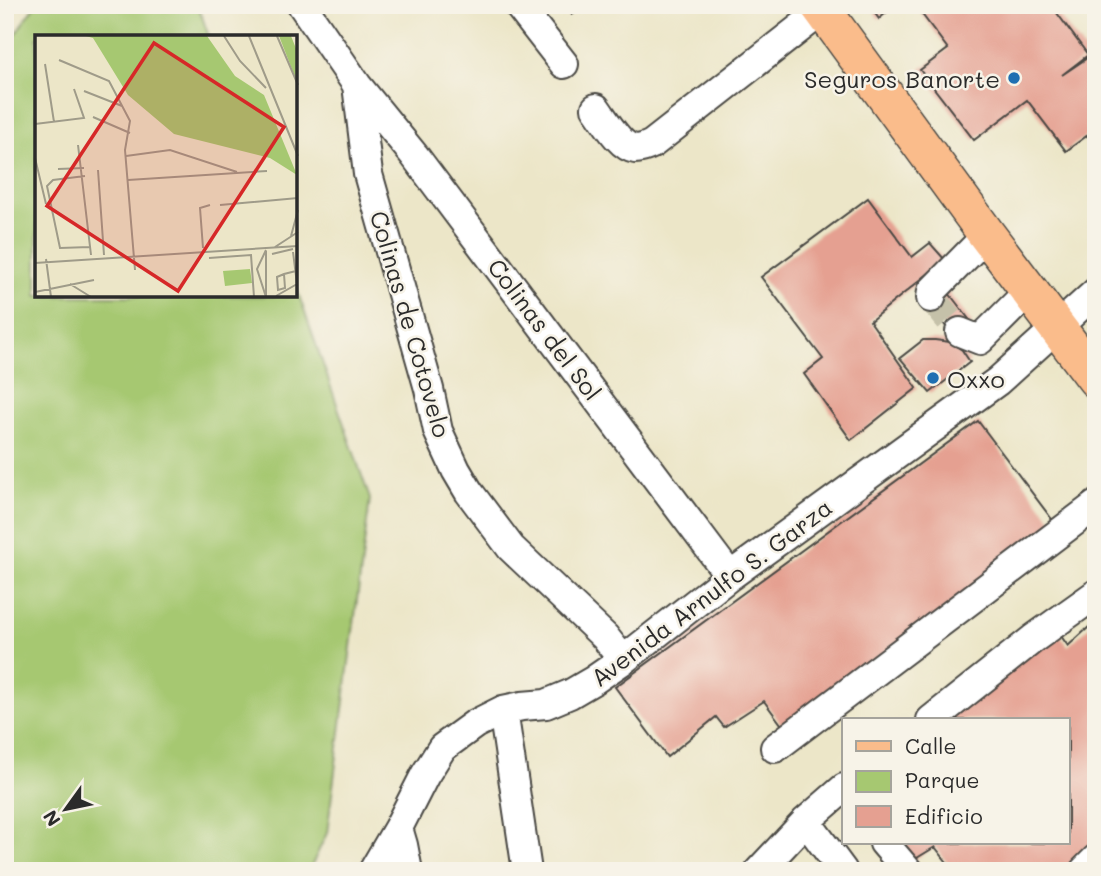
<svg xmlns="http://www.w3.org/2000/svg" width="1101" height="876" font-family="Mali,sans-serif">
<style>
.green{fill:#a6c871;stroke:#687a4e;stroke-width:2}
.building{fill:#e5a091}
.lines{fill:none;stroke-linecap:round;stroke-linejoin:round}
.minor-tunnel{stroke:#c5c1a9;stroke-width:28;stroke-dasharray:28 14;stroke-linecap:butt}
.minor-casing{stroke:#484743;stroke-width:32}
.major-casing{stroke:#484743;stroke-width:40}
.minor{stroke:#fff;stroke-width:28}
.major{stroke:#fabc8b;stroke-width:37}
.poi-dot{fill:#1f6fb2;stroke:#f7f3e8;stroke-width:2.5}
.labels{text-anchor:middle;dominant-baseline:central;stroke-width:5;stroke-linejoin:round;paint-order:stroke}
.poi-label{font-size:24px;fill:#2b2b2b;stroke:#f7f3e8;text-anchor:end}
.street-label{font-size:24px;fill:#2b2b2b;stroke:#f7f3e8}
.inset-road{fill:none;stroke:#9f9b89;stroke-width:2}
.view{fill:#d62828;fill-opacity:0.15;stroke:#d62828;stroke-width:3.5}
.inset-edge{fill:none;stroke:#2b2b2b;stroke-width:3.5}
</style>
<rect width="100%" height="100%" fill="#f7f3e8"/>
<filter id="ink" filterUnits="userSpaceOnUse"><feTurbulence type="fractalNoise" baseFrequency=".0143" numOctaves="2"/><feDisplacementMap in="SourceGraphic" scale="14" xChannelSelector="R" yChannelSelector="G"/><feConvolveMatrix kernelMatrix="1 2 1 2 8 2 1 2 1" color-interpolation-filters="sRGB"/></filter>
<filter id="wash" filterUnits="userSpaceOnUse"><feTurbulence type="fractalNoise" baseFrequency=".00686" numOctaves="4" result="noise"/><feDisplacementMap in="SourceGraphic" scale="28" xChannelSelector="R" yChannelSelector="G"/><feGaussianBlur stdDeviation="1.57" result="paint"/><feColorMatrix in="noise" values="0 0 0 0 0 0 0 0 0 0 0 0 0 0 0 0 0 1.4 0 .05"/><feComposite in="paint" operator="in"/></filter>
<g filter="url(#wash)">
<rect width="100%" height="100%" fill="#ece6c8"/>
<!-- green -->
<path class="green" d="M35,5H198L209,37H37V296H296V287L370,499L327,833L309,871H5V50Z"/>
<g id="blocks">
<!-- building -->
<path class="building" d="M565,5H584L572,14Z
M869,5H895L879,19Z
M915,5H1051L1088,55L1062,75L1096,52V129L1066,151L1027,100L974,140L920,70L948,49Z
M868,198L912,257L930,243L945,260L870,321L917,388L851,440L804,374L823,359L761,277Z
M945,288L972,323L954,337L927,302Z
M923,340H935L950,342L962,350L970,362L930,393L900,358Z
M978,421L1057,526L787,732L764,701L724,727L716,717L667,757L615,687Z
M1089,627L1096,635V839L1065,871H954L935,847L912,861L899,843H1068V720H944L1056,629L1068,646Z"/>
</g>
</g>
<g filter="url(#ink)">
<use href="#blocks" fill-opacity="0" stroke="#484743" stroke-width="2"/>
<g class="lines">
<!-- minor-tunnel -->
<path class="minor-tunnel" d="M931,298L960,332"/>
<defs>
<path id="minor" d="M302,5L357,85L414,155L730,576
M518,5L564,64
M357,85L368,174L429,389L438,431L456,470L469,492L511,548L605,637L623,660
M596,108C605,120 620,147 635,149C641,149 646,147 652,144L823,10
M931,298L932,291L987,235
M960,332L980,340L1029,291
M503,710L527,871
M931,720L1033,639L1096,594
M775,748L1096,505
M806,821L843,871
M398,828L403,845L408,871
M884,843L908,871
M373,871L398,828L425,775L442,748L475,724L503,710L522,706L546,704L570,694L594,680L623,660L730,576L998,381L1096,292
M759,871L806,821L844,788
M1084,871L1096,859"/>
<path id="major" d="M819,5L987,235L1096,379"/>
</defs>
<!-- minor casing -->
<use href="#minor" class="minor-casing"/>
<!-- major casing -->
<use href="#major" class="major-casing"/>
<!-- minor -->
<use href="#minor" class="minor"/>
<!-- major -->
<use href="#major" class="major"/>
</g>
</g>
<!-- markers -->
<g class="poi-dot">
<circle cx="1014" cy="78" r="7"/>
<circle cx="933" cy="378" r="7"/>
</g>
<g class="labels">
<!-- poi labels -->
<g class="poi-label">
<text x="1000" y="78">Seguros Banorte</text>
<text x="947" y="378" text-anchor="start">Oxxo</text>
</g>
<!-- street labels -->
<g class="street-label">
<text transform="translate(411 324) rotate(74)">Colinas de Cotovelo</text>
<text transform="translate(545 329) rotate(53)">Colinas del Sol</text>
<text transform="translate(711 592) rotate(-37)">Avenida Arnulfo S. Garza</text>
</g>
</g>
<!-- overview -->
<g transform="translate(35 35)">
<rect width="262" height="262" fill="#ece6c8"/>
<path d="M51,1H172L200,41L229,60L262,140L235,123L139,99L93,60L58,3ZM244,1H256L262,16V47ZM215,234L217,248L190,251L188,236Z" fill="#a6c871"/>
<path class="inset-road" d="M189,1L205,26L231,53M214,1L263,121M242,1L263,50M24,25L74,46L95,86L90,115L100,235M10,29L19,87M49,56L87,71M58,82L95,98M0,89L49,83L39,54M43,110L56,220M91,121L135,115L202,137M0,123L11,169M23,134L49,133M63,135L69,220M50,141L18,145L12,151L25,213L55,212M93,145L232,136M185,170L263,163M256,201L263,175M240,212L263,197M168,213L165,173L175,170M231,215L222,234L231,262M231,216V262M237,219L258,214M174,223L216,220L219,262M11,224L16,262M0,228L263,211M249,239L250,253L243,255L242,242L249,239L261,236M35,249L56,262M0,257L59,245M241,261L262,249L258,217"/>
<path class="view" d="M119,8L249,92L143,256L12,171Z"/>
<rect width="262" height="262" class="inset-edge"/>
</g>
<!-- margin -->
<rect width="1101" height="876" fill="none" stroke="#f7f3e8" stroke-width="28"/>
<!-- legend -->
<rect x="842" y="718" width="228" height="126" fill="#f7f3e8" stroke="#a5a39c" stroke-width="2"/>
<rect x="856" y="741" width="35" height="10" fill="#fabc8b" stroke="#a5a39c" stroke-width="2"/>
<text x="905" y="754" font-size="21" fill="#2b2b2b">Calle</text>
<rect x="856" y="771" width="35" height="21" fill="#a6c871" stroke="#a5a39c" stroke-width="2"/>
<text x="905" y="788" font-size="21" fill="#2b2b2b">Parque</text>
<rect x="856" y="806" width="35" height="21" fill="#e5a091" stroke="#a5a39c" stroke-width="2"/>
<text x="905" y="824" font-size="21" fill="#2b2b2b">Edificio</text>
<!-- north arrow -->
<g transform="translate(66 809) rotate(237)" stroke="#f7f3e8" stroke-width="5" paint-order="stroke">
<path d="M0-5L12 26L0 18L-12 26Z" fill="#2b2b2b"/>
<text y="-10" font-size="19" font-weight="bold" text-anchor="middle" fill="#2b2b2b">N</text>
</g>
</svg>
